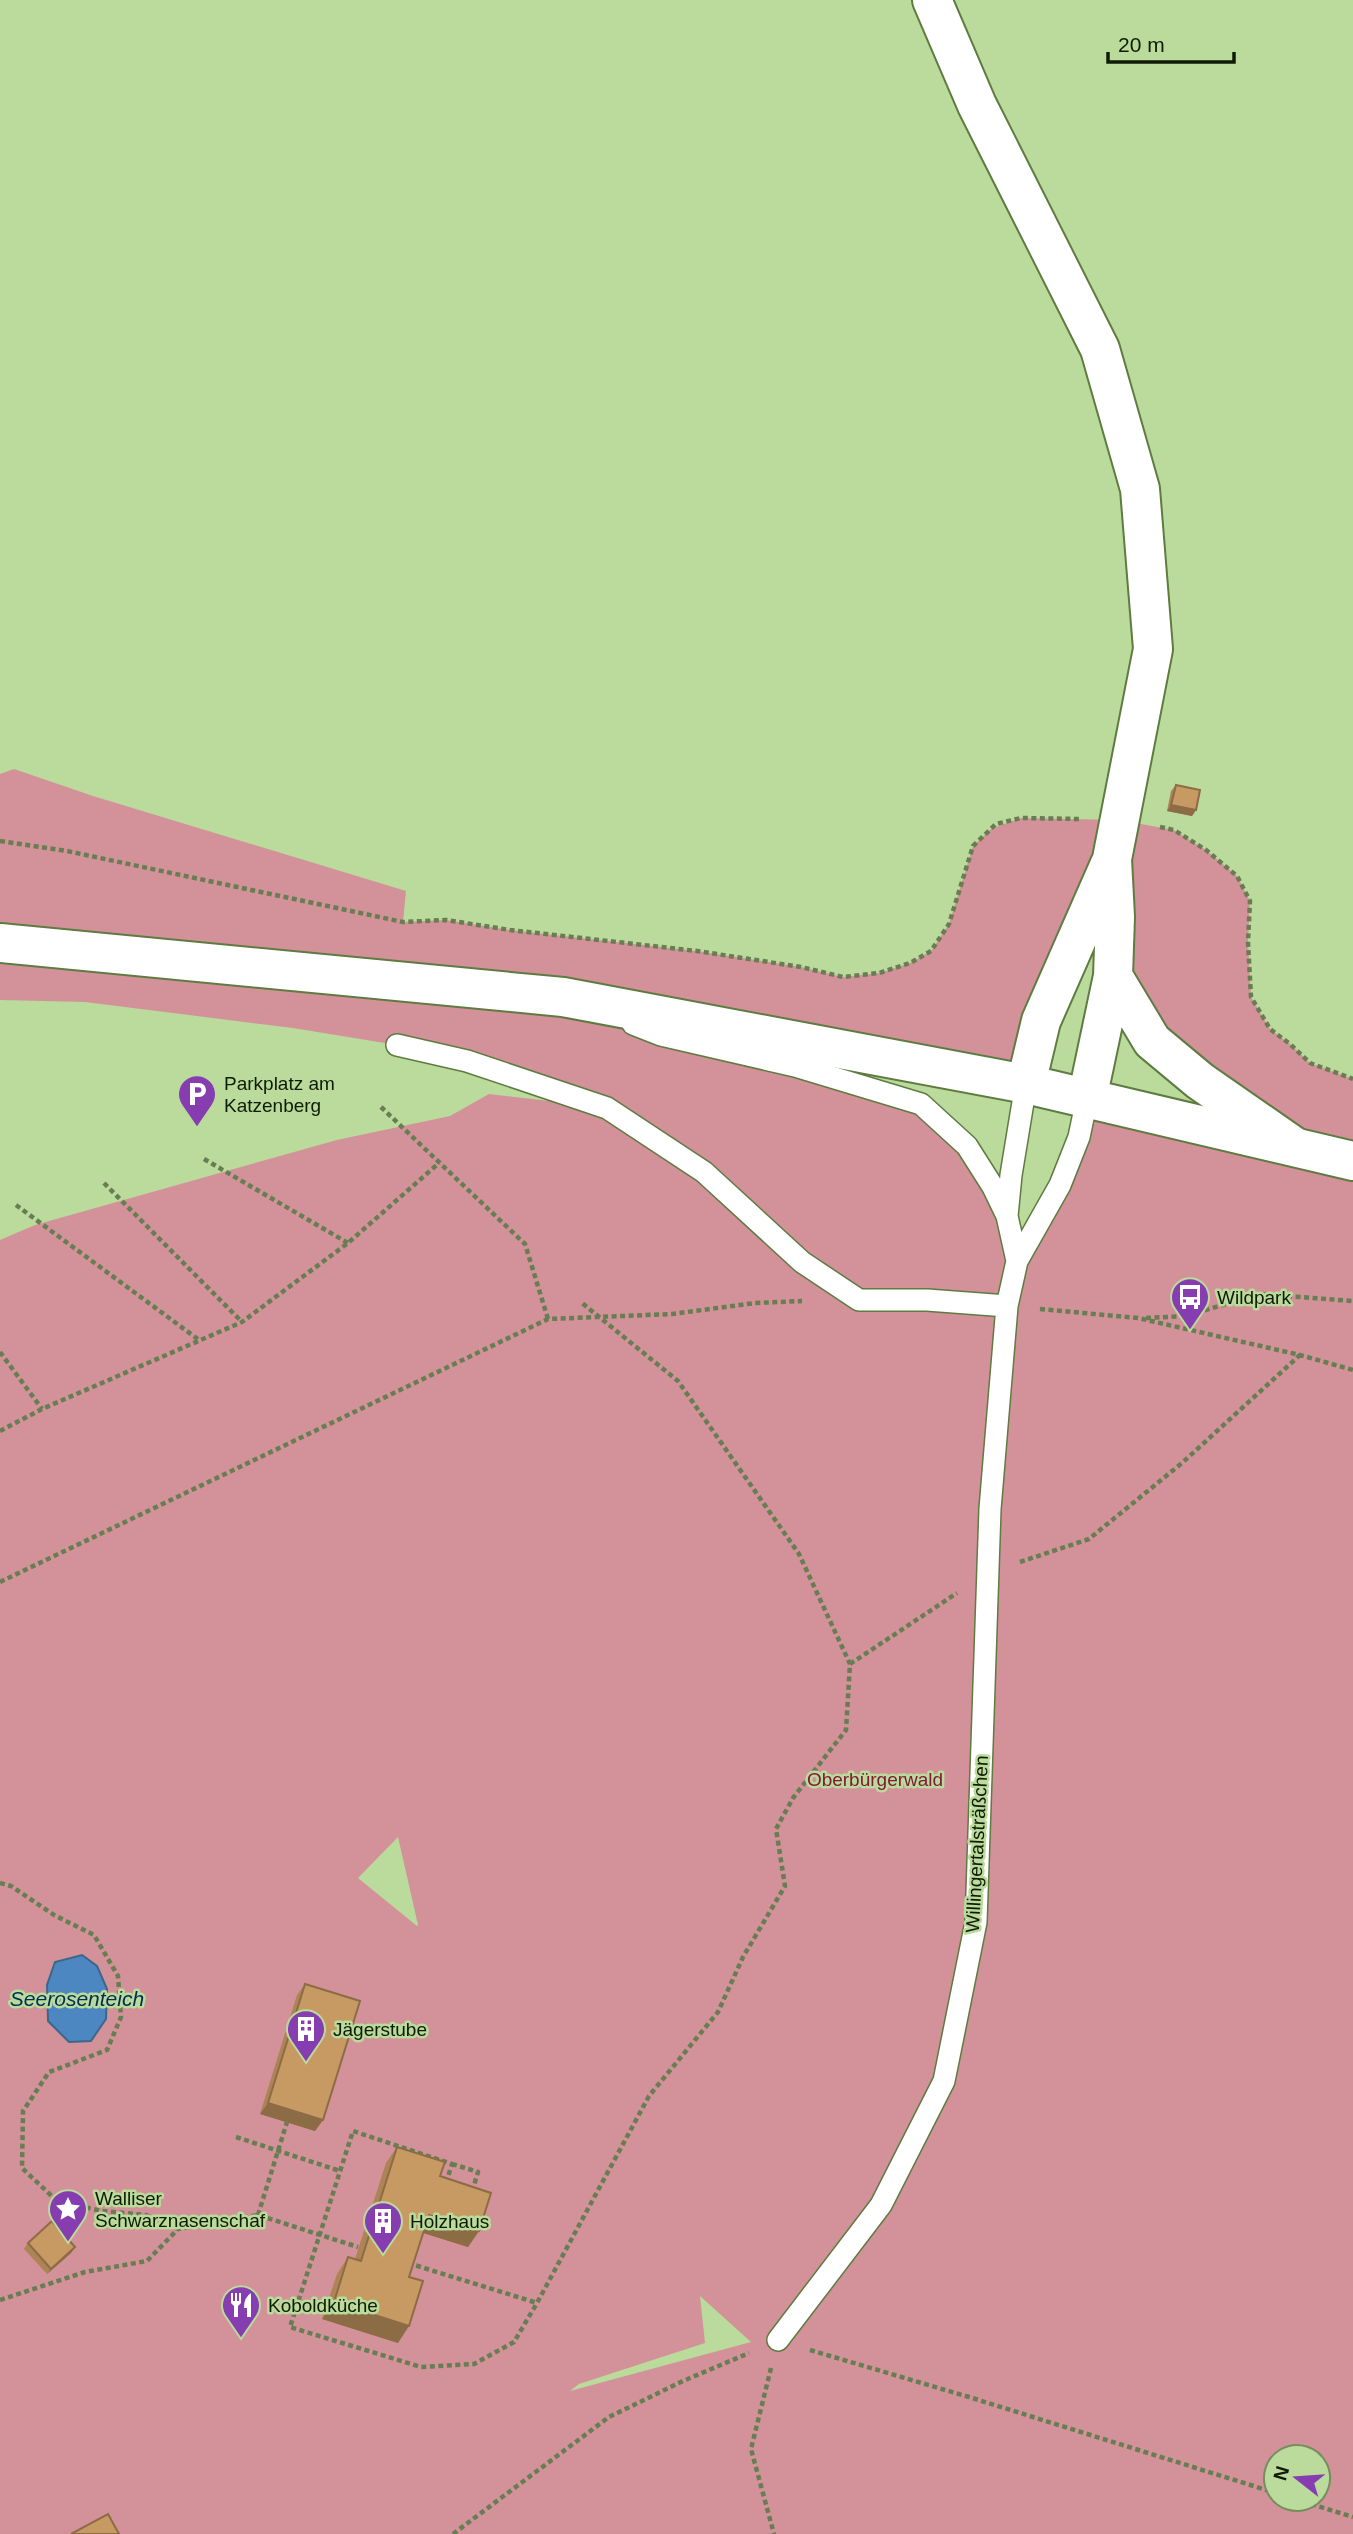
<svg xmlns="http://www.w3.org/2000/svg" width="1353" height="2534" font-family="Helvetica,sans-serif">
<style>
.green{fill:#d3919a;fill-rule:evenodd}
.water{fill:#4d87c1;stroke:#3b6788;stroke-width:2}
.lines{fill:none;stroke-linecap:round;stroke-linejoin:round}
.service-casing{stroke:#5e7b40;stroke-width:24}
.minor-casing{stroke:#5e7b40;stroke-width:42}
.primary-casing{stroke:#5e7b40;stroke-width:42}
.path{stroke:#677d52;stroke-width:4.5;stroke-dasharray:5 3.5;stroke-linecap:butt}
.service{stroke:#fff;stroke-width:21}
.minor{stroke:#fff;stroke-width:38}
.primary{stroke:#fff;stroke-width:38}
.wall{fill:#ac8455}
.shaded-wall{fill:#8c6c45}
.building{fill:#c89a63;stroke:#8c6c45;stroke-width:2}
.labels{text-anchor:middle;dominant-baseline:central;stroke-width:5;stroke-linejoin:round;paint-order:stroke}
.poi-label{font-size:19px;fill:#101b04;stroke:#badb9c;text-anchor:start}
.park-label{font-size:19px;fill:#811a37;stroke:#badb9c}
.street-label{font-size:19px;fill:#101b04;stroke:#badb9c}
.water-label{font-size:21px;font-style:italic;fill:#012e54;stroke:#badb9c}
</style>
<rect width="100%" height="100%" fill="#badb9c"/>
<!-- green -->
<path class="green" d="M14,769L93,796L406,891L403,922L446,920L510,930L697,951L801,967L843,977L879,973L910,963L931,951L949,924L973,846L991,829L1021,818L1119,820L1174,830L1206,850L1237,876L1250,901L1248,942L1251,997L1270,1029L1290,1044L1310,1063L1353,1079V2534H0V1240L35,1225L337,1140L450,1116L489,1094L602,1107L397,1045L293,1028L85,1002L0,1000V774ZM1112,861L1125,998L1292,1146L1087,1099L1016,1260L967,1146L921,1104L569,999L1026,1084ZM398,1837L418,1925L417,1926L358,1878ZM700,2296L751,2342L570,2391L579,2384L705,2343ZM1276,2457H1318V2499H1276Z"/>
<!-- water -->
<path class="water" d="M82,1955L97,1966L107,1989L106,2019L91,2041L69,2042L48,2021L47,1985L55,1962Z"/>
<g class="lines">
<defs>
<path id="service" d="M633,1024L661,1035L795,1066L921,1104L967,1146L993,1187L1007,1216
M397,1045L467,1061L607,1108L704,1172L802,1262L859,1300H927L1007,1306L1017,1261L1060,1185L1079,1137L1087,1099
M1017,1261L1007,1216L1011,1175L1026,1084
M778,2340L881,2205L944,2081L976,1922L990,1509L1007,1306"/>
<path id="minor" d="M932,0L977,105L1100,349L1140,489L1153,649L1112,859L1115,917L1113,976L1087,1099
M1113,976L1152,1041L1200,1081L1295,1147
M1026,1084L1041,1021L1110,864"/>
<path id="primary" d="M0,943L563,997L1026,1084L1353,1161"/>
</defs>
<!-- service casing -->
<use href="#service" class="service-casing"/>
<!-- minor casing -->
<use href="#minor" class="minor-casing"/>
<!-- primary casing -->
<use href="#primary" class="primary-casing"/>
<!-- path -->
<path class="path" d="M1160,827L1174,830L1206,850L1237,876L1250,901L1248,942L1251,997L1270,1029L1290,1044L1310,1063L1353,1079
M0,841L67,851L403,922L446,920L510,930L697,951L801,967L843,977L879,973L910,963L931,951L949,924L973,846L996,824L1021,818L1079,819
M381,1107L525,1244L548,1319
M204,1159L348,1243
M104,1183L242,1322
M16,1205L199,1340
M1040,1309L1138,1318L1300,1355L1353,1370
M1146,1318L1186,1316L1259,1294L1353,1301
M0,1352L42,1409
M0,1431L42,1409L242,1322L348,1243L439,1163
M1020,1562L1089,1539L1182,1463L1300,1355
M0,1582L548,1319L672,1314L755,1303L802,1301
M850,1664L957,1593
M0,1883L11,1886L54,1915L94,1935L118,1976L121,2017L107,2050L49,2072L23,2111L22,2168L57,2201L102,2211L146,2215L178,2229L258,2215L358,2247
M236,2137L340,2171
M452,2164L478,2172L472,2192
M446,2183L452,2164L353,2131L290,2327L421,2367L474,2364L514,2342L537,2303
M258,2215L287,2122
M408,2263L537,2303L649,2096L718,2012L743,1957L785,1886L776,1829L793,1798L846,1730L850,1664L799,1554L678,1381L582,1303
M0,2300L85,2272L147,2261L178,2229
M810,2350L969,2397L1276,2493
M771,2368L751,2449L774,2534
M1295,2499L1353,2517
M453,2534L609,2417L683,2381L749,2353"/>
<!-- service -->
<use href="#service" class="service"/>
<!-- minor -->
<use href="#minor" class="minor"/>
<!-- primary -->
<use href="#primary" class="primary"/>
</g>
<!-- wall -->
<path class="wall" d="M1176,785L1196,810L1192,816L1167,811L1171,791Z
M305,1984L323,2120L315,2131L260,2114L297,1995Z
M397,2147L440,2176L479,2231L468,2247L423,2233L409,2277L398,2343L322,2319L337,2274L348,2257L355,2259L386,2163Z
M28,2243L75,2247L71,2253L47,2274L24,2249Z"/>
<!-- shaded-wall -->
<path class="shaded-wall" d="M1171,805L1196,810L1192,816L1167,811Z
M268,2103L323,2120L315,2131L260,2114Z
M429,2215L479,2231L468,2247L417,2231Z
M75,2247L71,2253L47,2274L51,2269Z
M334,2302L409,2326L398,2343L322,2319Z"/>
<!-- building -->
<path class="building" d="M1176,785L1200,790L1196,810L1171,805Z
M305,1984L360,2001L323,2120L268,2103Z
M397,2147L445,2162L440,2176L491,2193L479,2231L429,2215L409,2277L423,2281L409,2326L334,2302L348,2257L361,2261Z
M52,2221L75,2247L51,2269L28,2243Z
M108,2514L119,2534H71Z"/>
<!-- icons -->
<defs>
<symbol id="parking-pin" viewBox="-11 -11 22 30"><path d="M0 17L-7.5 6A9.5 9.5 0 1 1 7.5 6Z" fill="#853db0" stroke="#badb9c"/><path d="M-3.5-5.5H1a3.5 3.5 0 0 1 0 7H-1V5.5H-3.5ZM-1-3.4V-.6H.8a1.4 1.4 0 0 0 0-2.8Z" fill="#fff"/></symbol>
<symbol id="bus-pin" viewBox="-11 -11 22 30"><path d="M0 17L-7.5 6A9.5 9.5 0 1 1 7.5 6Z" fill="#853db0" stroke="#badb9c"/><path d="M-5-6H5V4H4V6H2V4H-2V6H-4V4H-5ZM-3.5-4V0h7V-4ZM-3.5 1.2v1.5H-2V1.2ZM2 1.2v1.5H3.5V1.2Z" fill="#fff"/></symbol>
<symbol id="building-pin" viewBox="-11 -11 22 30"><path d="M0 17L-7.5 6A9.5 9.5 0 1 1 7.5 6Z" fill="#853db0" stroke="#badb9c"/><path d="M-4-6H4V6H1V3H-1V6H-4ZM-2.5-4.3h1.7v1.8h-1.7ZM.8-4.3h1.7v1.8H.8ZM-2.5-1h1.7V.8h-1.7ZM.8-1h1.7V.8H.8Z" fill="#fff"/></symbol>
<symbol id="sight-pin" viewBox="-11 -11 22 30"><path d="M0 17L-7.5 6A9.5 9.5 0 1 1 7.5 6Z" fill="#853db0" stroke="#badb9c"/><path d="M0-6L1.8-2.2L6-1.7L2.9 1.2L3.7 5.4L0 3.3L-3.7 5.4L-2.9 1.2L-6-1.7L-1.8-2.2Z" fill="#fff"/></symbol>
<symbol id="restaurant-pin" viewBox="-11 -11 22 30"><path d="M0 17L-7.5 6A9.5 9.5 0 1 1 7.5 6Z" fill="#853db0" stroke="#badb9c"/><path d="M-5-6h1v4h1v-4h1v4h1v-4h1v5L-1.5 .5V6h-2V.5L-5-1ZM5-6V6H3V1.5H1.5Q1.5-4 5-6Z" fill="#fff"/></symbol>
</defs>
<g fill-rule="evenodd">
<use href="#parking-pin" x="175" y="1072" width="44" height="60"/>
<use href="#bus-pin" x="1168" y="1275" width="44" height="60"/>
<use href="#building-pin" x="284" y="2007" width="44" height="60"/>
<use href="#sight-pin" x="46" y="2187" width="44" height="60"/>
<use href="#building-pin" x="361" y="2199" width="44" height="60"/>
<use href="#restaurant-pin" x="219" y="2283" width="44" height="60"/>
</g>
<g class="labels">
<!-- poi labels -->
<g class="poi-label">
<text x="224" y="1083">Parkplatz am<tspan x="224" dy="22">Katzenberg</tspan></text>
<text x="1217" y="1297">Wildpark</text>
<text x="333" y="2029">Jägerstube</text>
<text x="95" y="2198">Walliser<tspan x="95" dy="22">Schwarznasenschaf</tspan></text>
<text x="410" y="2221">Holzhaus</text>
<text x="268" y="2305">Koboldküche</text>
</g>
<!-- park labels -->
<g class="park-label">
<text x="875" y="1779">Oberbürgerwald</text>
</g>
<!-- street labels -->
<g class="street-label">
<text transform="translate(977 1844) rotate(-87)">Willingertalsträßchen</text>
</g>
<!-- water labels -->
<g class="water-label">
<text x="77" y="1998">Seerosenteich</text>
</g>
</g>
<!-- north arrow -->
<g transform="translate(1297 2478) rotate(287)"><circle r="33" fill="#badb9c" stroke="#768e5f" stroke-width="2"/>
<path d="M0-5L12 26L0 18L-12 26Z" fill="#853db0"/>
<text y="-10" font-size="19" font-weight="bold" text-anchor="middle" fill="#101b04">N</text>
</g>
<!-- scale -->
<path d="M1108 52v10h126v-10" fill="none" stroke="#101b04" stroke-width="3.5"/>
<text x="1118" y="52" font-size="21" fill="#101b04" stroke="#badb9c" stroke-width="5" paint-order="stroke">20 m</text>
</svg>
